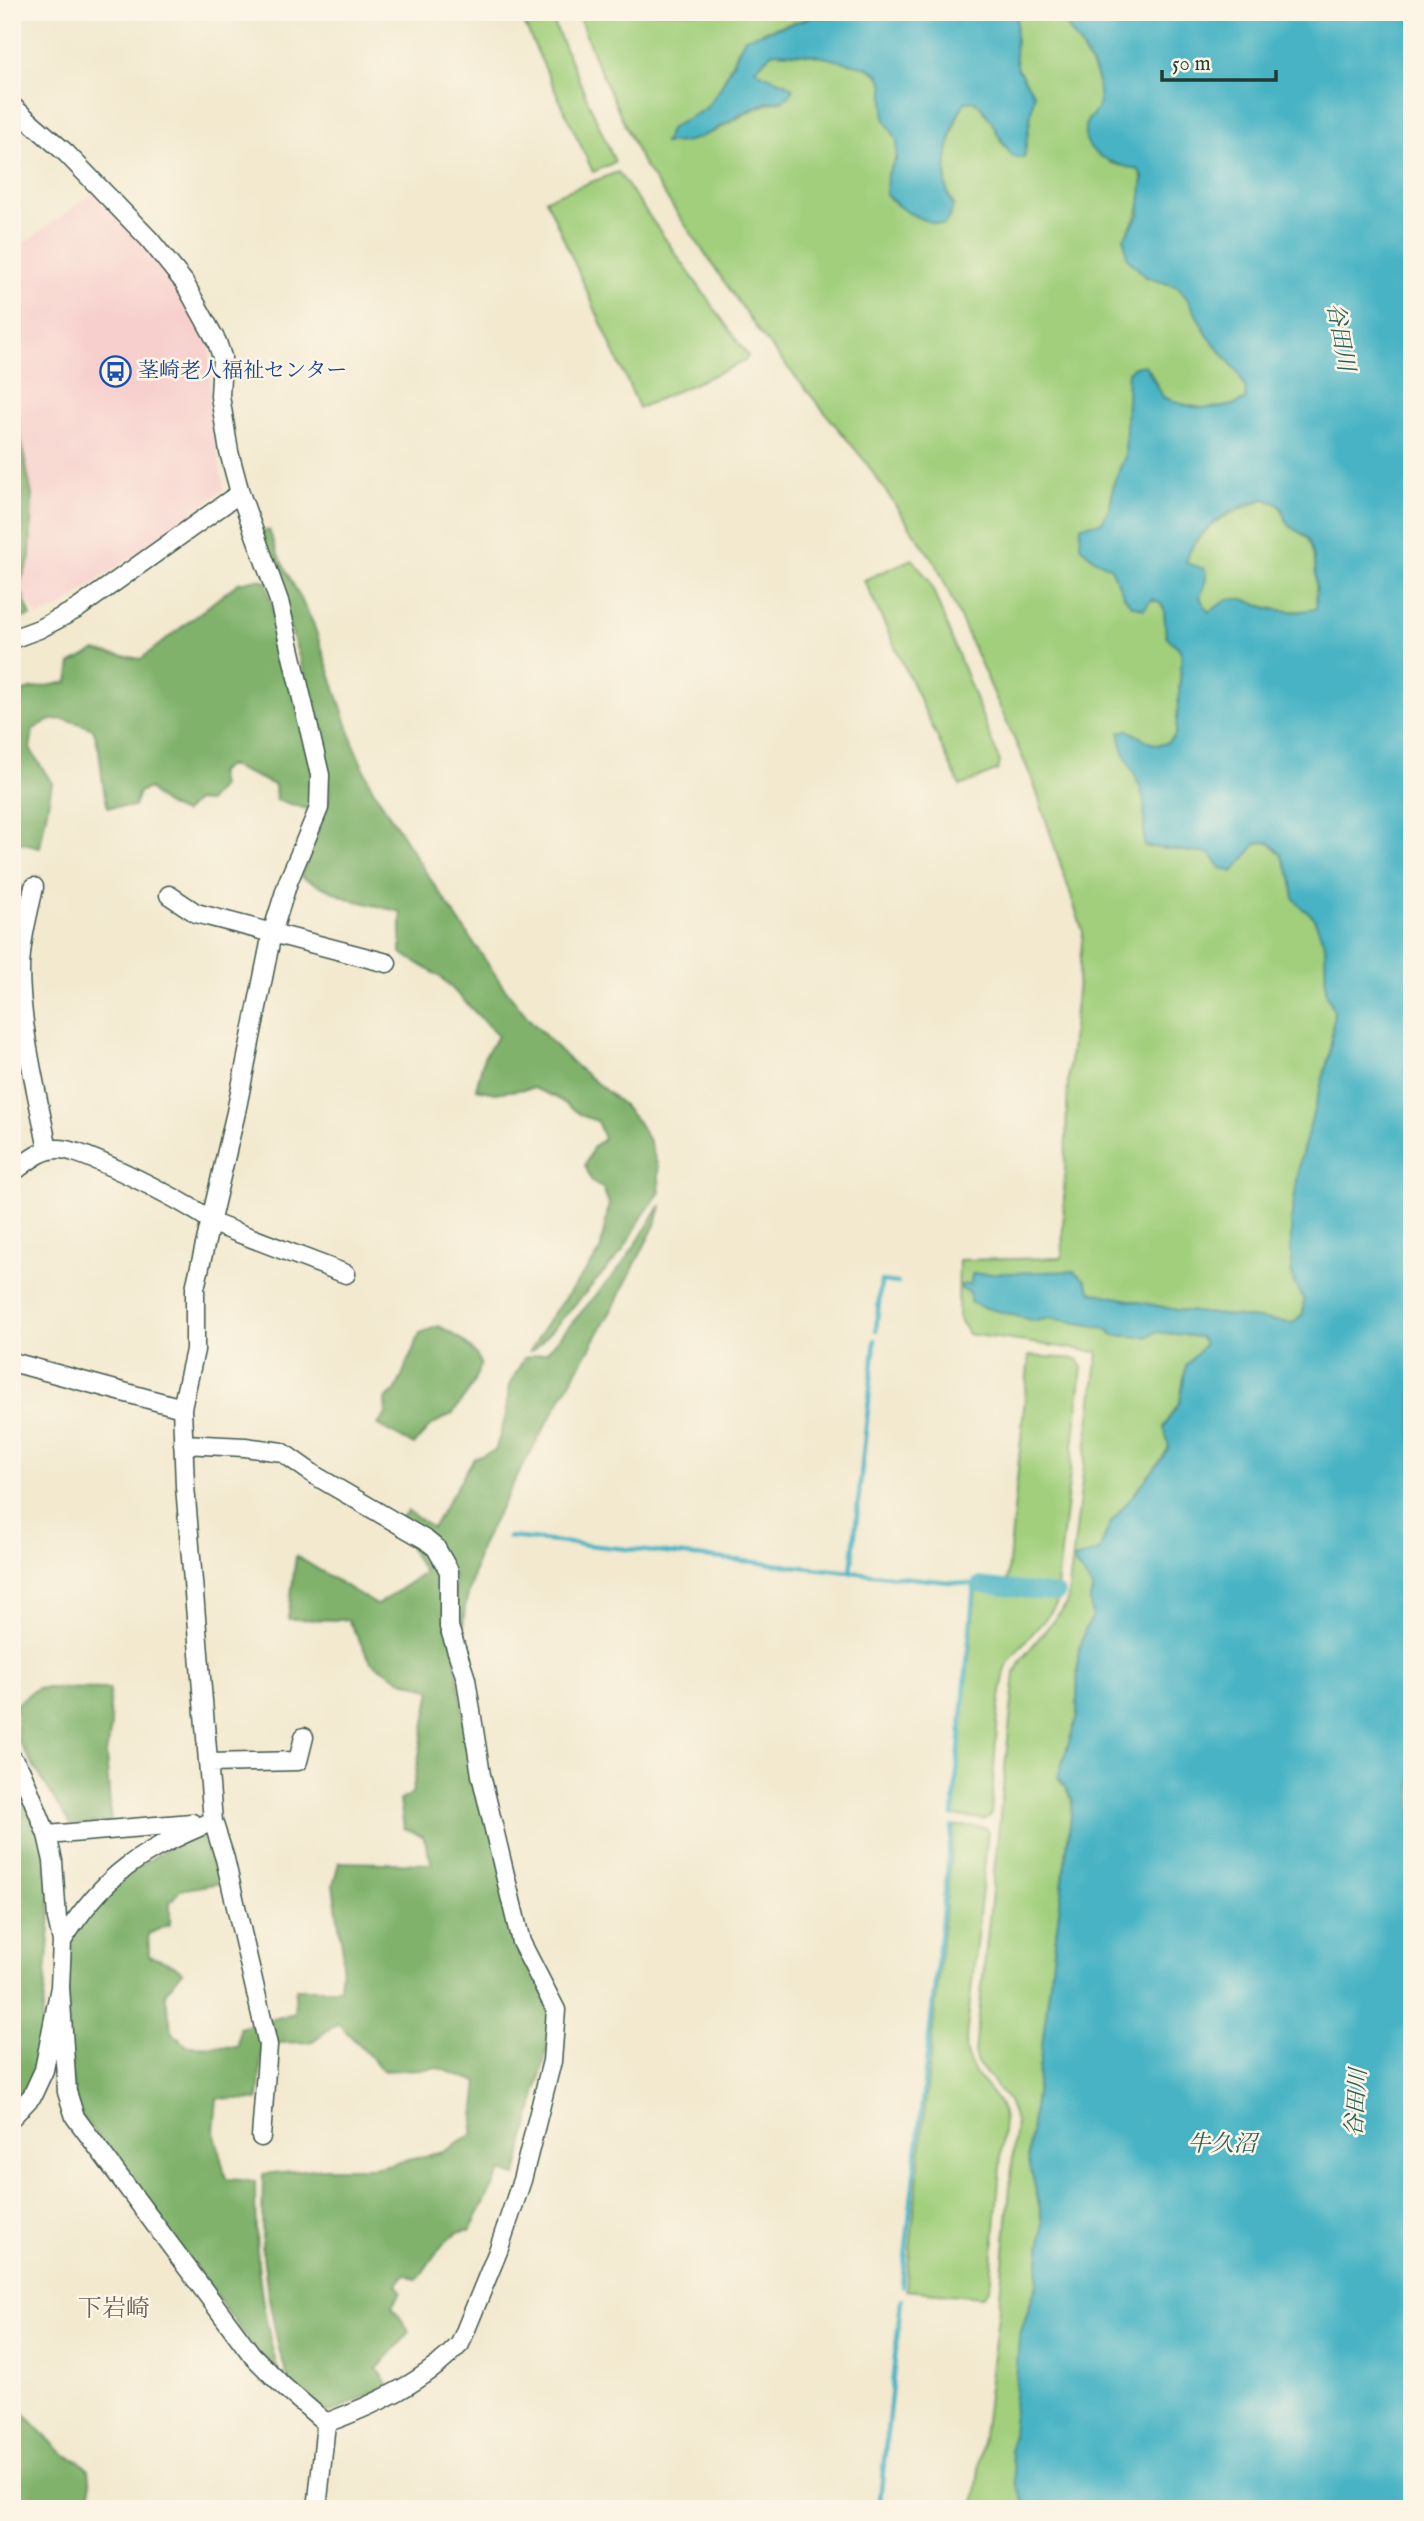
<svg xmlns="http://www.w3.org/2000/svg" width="1424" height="2521" font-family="'IM FELL English','Noto Serif JP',serif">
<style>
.built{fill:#f7d0cd}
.green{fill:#a1cf7c;stroke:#608658;stroke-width:2}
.forest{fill:#80b26c;stroke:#507850;stroke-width:2}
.water{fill:#47b3c4;stroke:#33787c;stroke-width:2;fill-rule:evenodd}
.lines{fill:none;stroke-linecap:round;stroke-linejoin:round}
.stream{stroke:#47b3c4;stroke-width:4.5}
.canal{stroke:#47b3c4;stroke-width:16}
.street-casing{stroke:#3f574b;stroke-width:21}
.street{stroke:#fff;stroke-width:18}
.labels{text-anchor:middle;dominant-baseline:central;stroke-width:5;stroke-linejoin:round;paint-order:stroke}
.transit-label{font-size:21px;fill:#164399;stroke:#fcf5e5;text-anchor:start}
.water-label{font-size:23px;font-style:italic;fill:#2b605f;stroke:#fcf5e5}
.quarter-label{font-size:24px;fill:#6d635c;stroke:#fcf5e5}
</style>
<rect width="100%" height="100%" fill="#fcf5e5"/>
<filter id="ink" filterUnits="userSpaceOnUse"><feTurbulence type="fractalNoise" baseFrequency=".0143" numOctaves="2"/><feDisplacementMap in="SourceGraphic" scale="14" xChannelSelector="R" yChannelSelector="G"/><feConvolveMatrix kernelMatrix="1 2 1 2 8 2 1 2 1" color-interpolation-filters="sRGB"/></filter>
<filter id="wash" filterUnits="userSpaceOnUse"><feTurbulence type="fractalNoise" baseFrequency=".00686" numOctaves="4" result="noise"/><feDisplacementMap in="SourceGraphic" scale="28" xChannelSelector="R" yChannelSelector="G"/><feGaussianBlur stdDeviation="1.57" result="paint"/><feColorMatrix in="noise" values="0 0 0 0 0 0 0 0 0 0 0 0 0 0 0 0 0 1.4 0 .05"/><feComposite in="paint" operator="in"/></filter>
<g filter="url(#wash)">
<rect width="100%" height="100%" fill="#f2e9cf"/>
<!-- built -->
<path class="built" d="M94,192L166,268L190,306L210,345V411L224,487L222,491L63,606L38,617L18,585L30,558L32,496L12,394V348L16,344V249Z"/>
<!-- green -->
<path class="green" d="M519,12H549L615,162L593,172Z
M577,12H860L849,16L813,17L764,31L739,48L720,89L705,109L671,128L664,143C681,142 697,139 713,132C738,120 754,104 783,101L787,83L767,78L754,69L773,52C798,53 873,57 883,83C887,94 881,109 886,120C889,127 895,132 897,139C900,151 893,164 887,175L954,205C951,200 948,195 947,189C942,168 953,120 965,102L975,101L988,114L1002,143L1013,157L1024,158L1034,94L1018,70L1015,54L1017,12H1059C1072,39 1108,75 1098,107C1096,113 1089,120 1085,125L1111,163L1139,170C1150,191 1136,219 1124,238L1146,277L1178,287L1189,301L1208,336L1237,371L1246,389L1245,400C1221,413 1187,409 1163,397L1149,369L1128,372L1125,457L1114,482L1110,507L1102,522L1093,558L1111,568L1125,597L1160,602L1164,609L1166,636L1178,647L1182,654L1176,733C1162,756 1146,740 1128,730L1144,803V846L1211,854L1221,868L1257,843L1269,842L1281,854L1291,876L1294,898L1302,908L1313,916L1325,945L1326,992L1334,1011L1330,1053L1300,1161L1291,1221V1268L1294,1283L1304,1300L1303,1314L1293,1323L1177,1310L1090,1292L1084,1279L972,1274L971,1285H961L970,1292L1034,1321L1051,1318L1105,1328L1113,1335L1146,1337L1157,1332L1200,1337L1206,1344L1186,1366L1180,1402L1164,1427L1169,1447L1162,1459L1110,1524L1099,1551L1075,1564L1093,1588L1091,1594L1092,1618L1085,1630L1078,1655L1077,1717L1058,1777L1073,1800L1028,2157L1043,2222L1037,2283L1019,2338L1024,2502L1033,2509H974L999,2307L1016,2122L1008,2101L976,2061L975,2053L1015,1673L1021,1660L1067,1604L1098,1352L968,1334L958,1316L959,1260L1062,1258L1068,1080L1083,932L1033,781L937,566L865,461L761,335L642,162L598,66Z
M618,172L748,356L745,361L639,408L546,199Z
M1264,499C1290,506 1277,508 1289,525C1293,530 1302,532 1307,538C1318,552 1317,592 1316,609C1288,614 1268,609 1243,599L1209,612L1200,598L1206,579L1185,563L1189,548L1217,520Z
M912,559L929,580L1000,762L998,770L960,786L864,580Z
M1029,1356L1078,1359L1082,1368L1057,1588L1007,1583Z
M976,1588L1060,1597C1048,1621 1025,1638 1010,1660C996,1681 994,1784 991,1815L984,1819L953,1816Z
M954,1826L985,1827L988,1830L965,2049C972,2082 1000,2091 1004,2119L990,2289L982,2297L906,2290Z"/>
<!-- forest -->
<path class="forest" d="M12,246L16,249V340L12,346Z
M12,394L32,496L30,559L19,585L31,616L12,620Z
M269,530L277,553L313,623L356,751L371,786L425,871L503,986L529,1019L570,1061L623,1105L638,1122L649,1141L658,1167L660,1192L644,1214L622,1252L534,1350L530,1351L552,1315L600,1252L609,1204L603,1188L592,1182L585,1165L594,1146L604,1139L597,1121L583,1116L555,1097L533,1088L495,1093L476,1089L484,1057L498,1036L442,978L401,953V912L349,899L301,877L326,810L330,793L304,673L261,531Z
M258,579L266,582L315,783L311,810L276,800L275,785L228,765L218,773L221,786L208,802L196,801L184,813C170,807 158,802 149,788L139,792L134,807H108C99,781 104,756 93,729C69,719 54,713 33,730L30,749L52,783L40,847L15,841L12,856V695L30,689L68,682L71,663L95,651L141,659L238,583Z
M12,883L22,886L15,937H12Z
M661,1205L657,1221L616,1302L521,1469L480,1547L465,1607L461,1653L453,1629L455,1577L399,1519L408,1511L432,1528L474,1458L495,1451L506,1416L509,1386L524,1358L547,1352L622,1265Z
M439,1326C456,1336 474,1345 481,1365L471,1388L452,1414L431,1425L414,1445L378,1425L386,1414L385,1400L396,1390L420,1333Z
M405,1539L419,1543L440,1564L474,1778L551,2014L547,2049L516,2176L501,2171L470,2230C448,2227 430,2264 417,2280L405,2274L397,2284L401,2292L392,2306L410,2332L377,2369L388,2385L331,2413L324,2412L290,2384L279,2349L268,2294L262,2247L263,2174L324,2168H374L443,2152L472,2135L478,2082L438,2068L384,2071L338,2023L311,2042L275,2043L270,2020L294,2013L296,1989H340L343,1951L333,1885L339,1862L432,1864L423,1836L404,1828L400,1800L412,1794L431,1690L399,1679L371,1662L348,1620L288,1619L296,1556L377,1605L424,1573Z
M37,1688L109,1689L111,1727L106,1754L111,1822L71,1825L18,1741L16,1704Z
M12,1769L43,1841L51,1915L39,2058L28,2087L12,2100V1977L15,1976L12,1966Z
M187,1836H203L211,1839L225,1882L180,1890L170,1902V1924L148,1934L149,1956L174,1965L182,1972L165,1993L172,2033L187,2046L238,2047L239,2028L255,2024L262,2046L258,2100L217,2098L214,2131L226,2179L255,2181C255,2252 259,2305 279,2374L259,2354L82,2116C69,2091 71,2061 69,2033C67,2001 63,1963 75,1932C89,1892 152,1859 187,1836Z
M12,2401L63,2454L79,2461L89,2470L93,2509H12Z"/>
<!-- water -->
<path class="water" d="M860,12H1017L1015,54L1018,70L1034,94L1024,158L1013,157C997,137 994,119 975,101L965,102C950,125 946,157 946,184C947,206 961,201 944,225C921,221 901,212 886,194L887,175L896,160L897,140L884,118V85L878,73L867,67L809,54L773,52L755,69C768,80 784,79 793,89C787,103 778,99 766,103C739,111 719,132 692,140C683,143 673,143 664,143L671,128L705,109L720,89L745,38L813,17L849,16Z
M1059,12H1412V2509H1033L1024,2502L1016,2483L1011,2451L1019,2338L1037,2283L1043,2222L1028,2157L1073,1800L1058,1777L1077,1717L1078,1655L1085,1630L1092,1618L1090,1599L1093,1588L1075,1564L1074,1559L1099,1551L1110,1524L1162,1459L1169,1447L1164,1427L1180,1402L1186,1366L1205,1344L1200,1337L1157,1332L1146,1337L1113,1335L1105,1328L1051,1318L1034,1321L979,1306L970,1302V1292L961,1289V1285L971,1284L972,1274L1074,1271L1084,1279L1091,1292L1177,1310L1293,1323L1303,1314L1304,1300L1294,1283L1291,1268V1221L1300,1161L1330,1053L1334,1011L1326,992L1325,945L1313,916L1302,908L1294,898L1291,876L1281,854L1269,842L1257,843L1233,872L1221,868L1210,854L1144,846C1144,828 1147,807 1141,790C1134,769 1120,754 1120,732L1128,730C1146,740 1162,756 1176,733L1182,654L1178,647L1166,636L1164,609L1160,602L1152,599L1144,609L1131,605L1125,598L1111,568L1093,558L1080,546L1081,526L1102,522L1110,507L1114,482L1125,457L1128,372L1134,367L1145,365L1163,397C1187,409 1221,413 1245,400L1246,389L1237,371L1208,336L1189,301L1178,287L1146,277L1127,258L1124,238L1139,215L1143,177L1139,170C1118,165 1081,156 1085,127C1086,120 1093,115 1097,109C1101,100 1099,82 1095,72C1087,51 1069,33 1059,12ZM1264,499C1290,506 1277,508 1289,525C1293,530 1302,532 1307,538C1317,552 1317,592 1316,609L1297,612L1269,609L1243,599H1228L1209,612L1200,598L1206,579L1205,569L1186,563C1193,530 1232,507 1264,499Z"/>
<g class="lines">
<!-- stream -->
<path class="stream" d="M876,1330L881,1281L898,1283
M509,1537L979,1585
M851,1573L875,1340
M953,1816L974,1585
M902,2286L952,1827
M879,2509L901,2300"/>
<!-- canal -->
<path class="canal" d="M979,1585L1057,1594"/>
</g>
</g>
<g filter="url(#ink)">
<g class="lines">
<defs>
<path id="street" d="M12,106L66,153L149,239L184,282L217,342L222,357L220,396L229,452L240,493L279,601L320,775L319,808L288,882L272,933L236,1112L195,1288V1350L182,1408L185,1486L213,1821L225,1859L268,2045L261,2137
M12,639L39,629L77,609L240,493
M34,887C28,915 20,943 20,972C21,1031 37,1092 48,1150
M169,895L196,913L387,963
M12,1173C26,1163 41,1148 60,1149C83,1149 197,1207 215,1224L346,1274
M12,1362L182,1408
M183,1444L245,1447L282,1452L316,1476L426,1540L436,1548L449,1571V1627L466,1679L481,1775L521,1942L556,2010L552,2061L522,2180L498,2251L460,2344C425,2382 374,2405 326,2423
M12,1758L22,1773L47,1835L53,1861L57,1919L62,1941L60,1987L44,2070L32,2096L12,2117
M209,1763L298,1761L304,1737
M47,1835L192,1823
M62,1941C105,1873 140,1852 213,1821
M60,1987L67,2092L75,2117L252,2355L284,2387L326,2423
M317,2509L326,2423"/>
</defs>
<!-- street casing -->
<use href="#street" class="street-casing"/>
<!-- street -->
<use href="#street" class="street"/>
</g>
</g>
<!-- icons -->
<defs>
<symbol id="bus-ring" viewBox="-11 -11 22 22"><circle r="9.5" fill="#fcf5e5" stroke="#1a4fb4" stroke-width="1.5"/><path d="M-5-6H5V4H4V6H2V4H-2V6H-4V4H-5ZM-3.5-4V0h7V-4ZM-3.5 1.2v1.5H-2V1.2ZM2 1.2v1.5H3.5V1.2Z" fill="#1a4fb4"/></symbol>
</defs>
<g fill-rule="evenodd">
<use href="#bus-ring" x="98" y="354" width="35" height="35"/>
</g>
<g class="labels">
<!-- transit labels -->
<g class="transit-label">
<text x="138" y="371">茎崎老人福祉センター</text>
</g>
<!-- water labels -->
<g class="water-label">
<text transform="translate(1340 337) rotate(80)">谷田川</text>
<text transform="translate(1357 2103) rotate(-86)">谷田川</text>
<text x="1222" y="2144">牛久沼</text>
</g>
<!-- quarter labels -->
<g class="quarter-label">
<text x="114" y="2309">下岩崎</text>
</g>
</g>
<!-- margin -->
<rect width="1424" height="2521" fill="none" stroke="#fcf5e5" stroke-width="42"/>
<!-- scale -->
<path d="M1162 70v10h114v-10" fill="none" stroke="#1f3d34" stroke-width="3.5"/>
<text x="1172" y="70" font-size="21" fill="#1f3d34" stroke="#fcf5e5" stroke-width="5" paint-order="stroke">50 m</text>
</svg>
